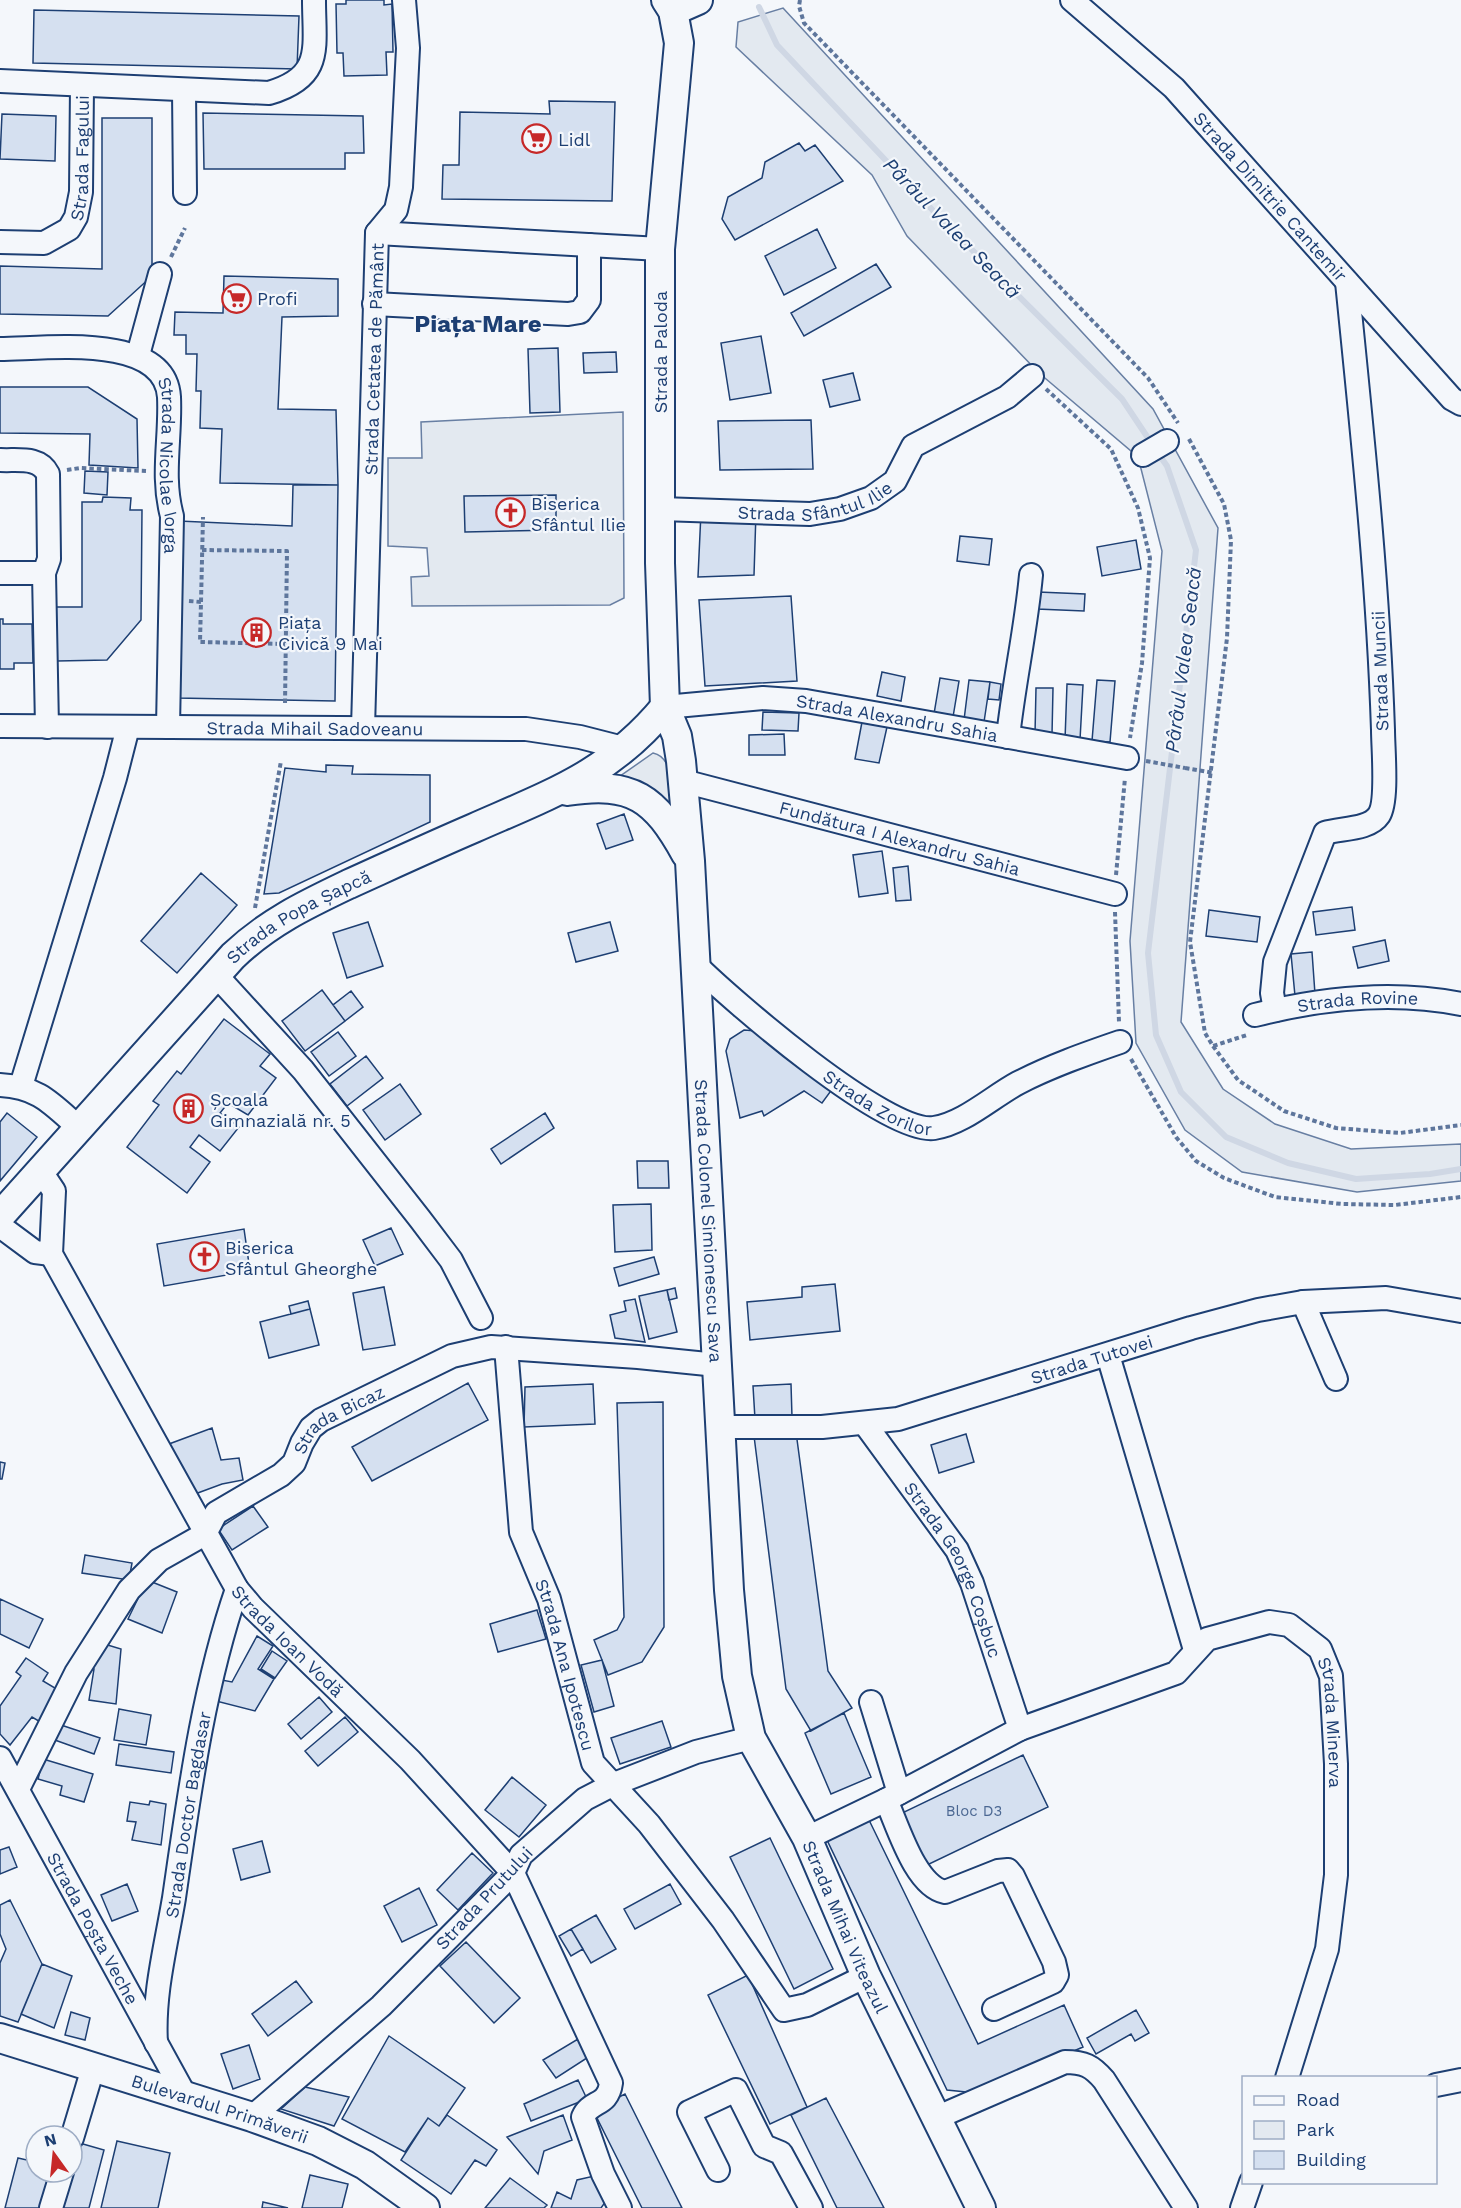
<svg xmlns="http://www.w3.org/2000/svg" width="1461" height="2208" font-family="'Work Sans',sans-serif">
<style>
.green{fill:#e3e9f0;stroke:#687fa3;stroke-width:1.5}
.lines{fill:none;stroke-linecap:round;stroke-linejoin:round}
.stream{stroke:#cfd7e4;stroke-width:6}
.building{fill:#d5e0f0;stroke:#1d3f73;stroke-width:1.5}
.minor-casing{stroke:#1d3f73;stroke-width:26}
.major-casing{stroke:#1d3f73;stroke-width:32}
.path{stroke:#5e769c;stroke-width:4;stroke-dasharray:4.5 3;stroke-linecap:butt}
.minor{stroke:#f4f7fb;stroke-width:22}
.major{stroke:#f4f7fb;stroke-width:28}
.path-bridge{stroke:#5e769c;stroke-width:4;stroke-dasharray:4.5 3;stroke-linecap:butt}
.labels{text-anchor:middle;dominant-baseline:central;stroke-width:4.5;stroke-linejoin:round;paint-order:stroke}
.number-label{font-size:15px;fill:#4b6792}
.poi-label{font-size:18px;fill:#1d3f73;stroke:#f4f7fb;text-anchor:start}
.street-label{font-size:18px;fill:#1d3f73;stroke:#f4f7fb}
.water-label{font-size:20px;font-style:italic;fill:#1d3f73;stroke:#f4f7fb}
.district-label{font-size:24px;font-weight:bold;fill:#1d3f73;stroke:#f4f7fb}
</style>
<rect width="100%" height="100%" fill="#f4f7fb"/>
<!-- green -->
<path class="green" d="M783,8L1153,409L1218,528L1181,1022L1223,1089L1275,1124L1351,1149L1461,1144V1181L1357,1192L1242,1172L1185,1130L1136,1043L1130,941L1162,551L1138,457L1039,373L907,236L872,175L736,47L738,22Z
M623,412L624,598L610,605L412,606L411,577L429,576L427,548L388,546V458H422L421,422Z
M653,753C674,757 672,791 675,808L616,779Z"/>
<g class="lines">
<!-- stream -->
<path class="stream" d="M759,7L777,45L940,218L1122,399L1152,444
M1157,452L1167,466L1196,550L1148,953L1156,1035L1181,1092L1226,1137L1288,1163L1356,1179L1430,1174L1461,1169"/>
</g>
<!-- building -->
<path class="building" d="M346,0H384V5L392,4L393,52H386L387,75L344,76L343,53H337L336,4H346Z
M34,10L299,16L297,69L33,63Z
M549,101L615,102L612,201L442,199L443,165H459L460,112L550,114Z
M203,113L363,116L364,153H345V169H204Z
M2,114L56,116L55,161L0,159Z
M102,118H152V276L108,316L0,314V266L102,269Z
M799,143L805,151L815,145L843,181L735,240L722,219L728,197L762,178L765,162Z
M817,229L836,268L784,295L765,256Z
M876,264L891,287L804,336L791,313Z
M224,276L338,279V316L282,317L278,409L336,410L338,485L220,483L222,429L200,428L201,391H196L197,354H186V335H174L175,312L223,313Z
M761,336L771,393L730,400L721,343Z
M558,348L560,412L530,413L528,349Z
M616,352L617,372L584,373L583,353Z
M853,373L860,400L830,407L823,380Z
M0,387H88L137,419L138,468L89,465L90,434L0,433Z
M811,420L813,469L720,470L718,421Z
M85,471L108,472L107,495L84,493Z
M293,485H338L335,701L177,698L179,521L292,526Z
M556,495V530L465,532L464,496Z
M103,497L131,498L130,510H142L141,620L107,660L57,661L56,607H82V502H102Z
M701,512H756L754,575L698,577Z
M960,536L992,539L989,565L957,561Z
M1136,540L1141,569L1102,576L1097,547Z
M1038,592L1085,594L1084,611L1037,609Z
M791,596L797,681L705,686L699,600Z
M0,619H3V624H32L33,663H14V669H0Z
M882,672L905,677L901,701L877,696Z
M940,678L959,681L953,717L934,714Z
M969,680L990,682L984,722L964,720Z
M1097,680L1115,681L1110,742L1092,741Z
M990,682L1001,684L999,700L988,699Z
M1067,684L1083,685L1080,740H1065Z
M1036,688H1053L1052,735L1035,734Z
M763,712L799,713L798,731L762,730Z
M862,722L887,727L879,763L855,759Z
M784,734L785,755H749V735Z
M326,765L353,766L352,774L430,775V822L279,893L264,894L285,768L326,772Z
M624,814L633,840L606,849L597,824Z
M882,851L888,893L859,897L853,855Z
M908,866L911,900L896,901L893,868Z
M201,873L237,905L177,973L141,941Z
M1352,907L1355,930L1316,935L1313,912Z
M1209,910L1260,917L1257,942L1206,936Z
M368,922L383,966L347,978L333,933Z
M610,922L618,951L576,962L568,933Z
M1385,940L1389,961L1358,968L1353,947Z
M1312,952L1315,994L1295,996L1291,954Z
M322,990L345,1021L305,1051L282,1021Z
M351,991L363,1007L345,1021L333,1005Z
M224,1019L270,1054L260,1066L276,1078L248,1115L228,1103L220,1113L239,1127L220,1151L199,1135L190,1147L210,1162L187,1193L127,1147L159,1105L153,1101L177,1071L181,1074Z
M744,1030L757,1031L833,1088L822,1103L804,1091L764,1116L762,1111L740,1118L726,1051L730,1039Z
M338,1032L356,1056L329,1076L311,1052Z
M366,1056L383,1078L347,1106L330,1084Z
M400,1084L421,1114L385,1140L363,1110Z
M7,1113L37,1137L0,1181V1122Z
M545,1113L554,1128L501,1164L491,1149Z
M637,1161H668L669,1188H638Z
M651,1204L652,1250L615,1252L613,1205Z
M391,1228L403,1254L375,1266L363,1240Z
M244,1229L250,1271L164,1286L157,1244Z
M654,1257L659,1274L619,1286L614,1268Z
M835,1284L840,1331L750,1340L747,1302L802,1297V1287Z
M384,1287L395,1345L363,1350L353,1293Z
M675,1288L677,1298L669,1300L667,1290Z
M667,1290L677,1332L649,1339L639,1296Z
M635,1299L645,1342L615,1338L610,1315L626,1311L624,1301Z
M308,1301L310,1309L291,1314L289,1306Z
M310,1309L319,1345L269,1358L260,1322Z
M468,1383L488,1420L372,1481L352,1447Z
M593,1384L595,1424L524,1427L525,1387Z
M791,1384L792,1417L755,1419L753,1386Z
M663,1402L664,1627L642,1662L608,1675L594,1640L617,1630L624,1617L617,1403Z
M212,1428L221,1460L239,1458L243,1480L222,1484L195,1494L169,1444Z
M796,1432L828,1671L852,1708L811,1731L786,1689L754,1436Z
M966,1434L974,1462L939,1473L931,1445Z
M0,1462L5,1463L2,1479H0Z
M253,1506L268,1527L232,1550L218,1529Z
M85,1555L132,1563L129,1580L82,1573Z
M147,1580L177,1592L162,1633L128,1619Z
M0,1599L43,1619L29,1648L0,1634Z
M537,1610L546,1639L498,1652L490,1624Z
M257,1636L273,1646L258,1669L274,1679L255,1711L216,1701L222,1680L232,1682Z
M101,1643L121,1649L116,1704L89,1700L94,1669L88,1666Z
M272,1651L287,1661L275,1678L261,1669Z
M26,1658L48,1673L43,1681L60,1691L42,1723L32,1717L10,1745L0,1734V1706L21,1676L16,1672Z
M602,1660L614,1706L594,1712L581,1665Z
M319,1697L332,1712L301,1739L288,1724Z
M119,1709L151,1715L146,1745L114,1740Z
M844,1713L871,1777L831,1794L805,1733Z
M345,1717L358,1732L318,1766L305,1751Z
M662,1721L671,1747L620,1764L611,1738Z
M58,1724L100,1738L94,1754L52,1739Z
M119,1744L174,1752L171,1773L116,1765Z
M1023,1755L1048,1807L925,1866L900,1814Z
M43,1759L93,1774L84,1802L60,1795L62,1786L38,1779Z
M512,1777L546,1805L519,1837L485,1810Z
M150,1801L166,1804L161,1845L132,1840L136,1822L127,1821L130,1802L149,1805Z
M869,1820L978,2044L1064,2005L1083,2047L976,2093L947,2090L827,1840Z
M770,1838L833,1969L794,1989L730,1857Z
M262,1841L270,1872L241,1880L233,1849Z
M9,1847L17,1867L0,1874V1850Z
M472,1853L493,1873L458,1910L437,1890Z
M127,1884L138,1911L112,1921L101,1895Z
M670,1884L681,1904L635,1929L624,1909Z
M419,1888L437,1925L402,1942L384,1906Z
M10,1900L42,1964L18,2022L0,2016V1963L6,1949L0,1934V1905Z
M596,1915L616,1949L591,1963L571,1929Z
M571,1929L583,1949L571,1956L559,1936Z
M466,1942L520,1998L494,2023L440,1966Z
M42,1964L72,1976L54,2028L21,2014Z
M748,1975L807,2107L770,2124L708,1995Z
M296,1981L312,2002L268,2036L252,2014Z
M1136,2010L1149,2033L1135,2041L1131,2034L1096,2054L1087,2038Z
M71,2012L90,2018L85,2040L65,2035Z
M389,2036L465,2088L439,2126L428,2118L405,2152L342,2119Z
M578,2039L590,2056L556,2078L543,2060Z
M249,2045L260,2079L233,2089L221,2054Z
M578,2080L587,2099L531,2121L524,2104Z
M305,2087L349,2097L334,2126L281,2109Z
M625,2094L682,2208H642L593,2110Z
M826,2098L884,2208H837L791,2115Z
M447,2115L497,2150L486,2166L475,2160L451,2194L401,2160L428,2118L439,2126Z
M563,2115L572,2140L544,2151L538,2174L507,2137Z
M117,2141L170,2153L158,2208H101Z
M76,2142L104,2150L89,2208H59L72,2172Z
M18,2158L36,2162V2172H68L59,2208H5Z
M310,2175L348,2184L342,2208H302Z
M594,2176L606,2201L601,2208H551L557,2192L571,2199L577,2180Z
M510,2178L547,2205L544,2208H485Z
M263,2202L288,2208H262Z"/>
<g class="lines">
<defs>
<g id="minor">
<path id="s1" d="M1072,0L1174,88L1452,399L1461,404"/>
<path d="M0,81L269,93C324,77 314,48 314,0"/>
<path d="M184,90L185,193"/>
<path d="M377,233L660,249"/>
<path id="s2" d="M0,242L44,243L69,229L76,217L81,192L82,86"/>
<path d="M374,304L568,314L580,312L589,300V245"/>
<path id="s3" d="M0,349C44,349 165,332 169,397C171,438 161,476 172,516L168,727"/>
<path d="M138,355L160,274"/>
<path d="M1143,455L1167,441"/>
<path d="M0,460C18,461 39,456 48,474L49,559L44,573L47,727"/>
<path id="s4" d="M661,509L810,514L840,509L871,498L895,481L913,446L1007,397L1032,376"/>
<path d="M0,573H44"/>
<path id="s5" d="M665,707L763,698L806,701L1127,758"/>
<path id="s6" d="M0,726L526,729L580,737L627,749"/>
<path id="s7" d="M363,728L377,233L396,210L401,187L408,48L404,0"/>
<path d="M1008,737C1014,682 1026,629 1031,575"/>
<path id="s8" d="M683,781L1115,894"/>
<path id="s9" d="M695,964C730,999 887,1135 934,1128C963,1124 992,1097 1018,1083C1051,1066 1085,1054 1120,1042"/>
<path d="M216,975L303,1070L420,1219L451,1260L481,1318"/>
<path d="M1275,1010L1272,993L1275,962L1325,833C1341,828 1369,830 1379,815C1388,801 1383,748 1383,730C1378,580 1362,431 1347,282"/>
<path id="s10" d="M1255,1015C1322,998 1392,990 1461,1004"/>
<path d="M0,1085C38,1087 51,1103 78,1127"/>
<path d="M21,1086L115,778L128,727"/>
<path id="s11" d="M40,1170L54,1191L51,1254L237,1589L253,1608L410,1760L513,1873L611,2083C608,2107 590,2100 583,2117L603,2174L620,2208"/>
<path d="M0,1226L35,1252L51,1254"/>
<path d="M1303,1302L1336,1379"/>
<path id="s12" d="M506,1347L521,1532L549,1599L593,1763L649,1824L723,1920L784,2010L807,2005L866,1976"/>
<path d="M1108,1355L1195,1650"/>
<path id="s13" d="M865,1424L957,1550L972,1583L1020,1729"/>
<path id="s14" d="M721,1427H822L898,1419L1191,1328L1258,1310L1303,1302L1386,1298L1461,1311"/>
<path d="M871,1702L899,1793"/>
<path id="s15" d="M0,1758L186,2097"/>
<path id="s16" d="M18,1789L76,1673L129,1590L159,1560L205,1534L216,1513L281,1475L294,1463L302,1443L311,1428L321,1420L452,1356L491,1347L638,1357L717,1365"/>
<path d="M886,1800C898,1826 915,1886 945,1892L998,1871L1008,1870L1013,1876L1054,1962L1057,1975L1053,1982L994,2009"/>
<path id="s17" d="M807,1838L886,1800L1020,1729L1176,1673L1207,1639L1269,1622L1289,1625L1320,1649L1331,1676L1336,1764V1875L1327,1949L1287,2078"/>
<path id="s18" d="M156,2043C153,1994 166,1946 174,1898C189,1795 203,1688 237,1589"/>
<path d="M1436,2085L1461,2080"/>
<path d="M252,2117L381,2006L513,1873L521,1855L585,1799L614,1784L696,1752L751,1738"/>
<path d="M938,2117L1065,2062C1084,2062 1092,2066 1104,2080L1186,2208"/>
<path d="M72,2138L93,2068"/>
<path d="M718,2170L689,2112L736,2090L764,2146L781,2153L811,2208"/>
<path d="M51,2208L62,2172"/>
<path d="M1242,2208L1251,2182"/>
</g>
<g id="major">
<path id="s19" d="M666,0L673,11L679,43L660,249V563L665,707L677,736L681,761L690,861L729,1590L737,1676L751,1738L807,1838L866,1976L981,2208"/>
<path d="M673,11L698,0"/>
<path d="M567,791C633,781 655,798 686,854"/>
<path id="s20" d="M0,1216L233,956C269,922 305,905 349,884C391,865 432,846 474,828C551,794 610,774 665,707"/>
<path id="s21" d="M0,2038L252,2117L318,2141L365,2165L425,2208"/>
</g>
</defs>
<!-- minor casing -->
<use href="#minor" class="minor-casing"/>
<!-- major casing -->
<use href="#major" class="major-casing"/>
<!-- path -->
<path class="path" d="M800,0L799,6L804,23L1148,378L1178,423
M171,257L185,228
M1046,389L1111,449L1138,508L1150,558L1142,663L1130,738
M1189,439L1224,504L1231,540L1227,638L1190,942L1205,1033L1213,1046L1247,1035
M67,470L80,468L146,471
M202,550L287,551L285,705
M189,601L201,602L200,642L285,644
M201,602L203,517
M1146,761L1185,768
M1116,875L1125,778
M255,908L281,761
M1115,912L1119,1022
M1213,1046L1238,1080L1284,1111L1336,1128L1400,1133L1461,1125
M1131,1059L1176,1137L1196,1161L1224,1178L1275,1197L1342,1204L1395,1205L1461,1197"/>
<!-- minor -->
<use href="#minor" class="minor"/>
<!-- major -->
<use href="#major" class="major"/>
<!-- path-bridge -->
<path class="path-bridge" d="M1185,768L1214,773"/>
</g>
<!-- icons -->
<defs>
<symbol id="supermarket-ring" viewBox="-11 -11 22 22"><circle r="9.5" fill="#f4f7fb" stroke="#c62828" stroke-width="1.5"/><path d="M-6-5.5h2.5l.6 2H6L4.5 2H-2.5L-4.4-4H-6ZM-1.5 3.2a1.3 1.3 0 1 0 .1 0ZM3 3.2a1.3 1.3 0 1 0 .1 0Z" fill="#c62828"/></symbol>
<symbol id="church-ring" viewBox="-11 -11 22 22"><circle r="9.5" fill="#f4f7fb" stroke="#c62828" stroke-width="1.5"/><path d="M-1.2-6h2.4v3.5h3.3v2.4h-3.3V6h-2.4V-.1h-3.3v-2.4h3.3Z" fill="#c62828"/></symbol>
<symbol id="building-ring" viewBox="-11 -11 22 22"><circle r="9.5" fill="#f4f7fb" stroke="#c62828" stroke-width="1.5"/><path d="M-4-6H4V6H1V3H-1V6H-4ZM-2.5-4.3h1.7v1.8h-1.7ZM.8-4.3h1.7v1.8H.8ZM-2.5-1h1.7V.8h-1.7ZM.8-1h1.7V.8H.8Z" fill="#c62828"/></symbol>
</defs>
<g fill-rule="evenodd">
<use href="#supermarket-ring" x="520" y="122" width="33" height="33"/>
<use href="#supermarket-ring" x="220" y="282" width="33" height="33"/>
<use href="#church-ring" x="494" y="496" width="33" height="33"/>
<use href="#building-ring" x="240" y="616" width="33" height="33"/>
<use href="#building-ring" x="172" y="1092" width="33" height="33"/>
<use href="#church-ring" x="188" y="1240" width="33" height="33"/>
</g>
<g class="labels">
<!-- number labels -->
<g class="number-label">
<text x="974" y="1811">Bloc D3</text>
</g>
<!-- poi labels -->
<g class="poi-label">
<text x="558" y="139">Lidl</text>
<text x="257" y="298">Profi</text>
<text x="531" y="503">Biserica<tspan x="531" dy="21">Sfântul Ilie</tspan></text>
<text x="278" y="622">Piața<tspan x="278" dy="21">Civică 9 Mai</tspan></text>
<text x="210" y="1099">Școala<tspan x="210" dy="21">Gimnazială nr. 5</tspan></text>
<text x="225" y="1247">Biserica<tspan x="225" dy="21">Sfântul Gheorghe</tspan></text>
</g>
<!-- street labels -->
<g class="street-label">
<text stroke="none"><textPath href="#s2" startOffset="146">Strada Fagului</textPath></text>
<text stroke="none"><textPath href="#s1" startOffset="280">Strada Dimitrie Cantemir</textPath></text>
<text transform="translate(660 352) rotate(-90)">Strada Paloda</text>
<text stroke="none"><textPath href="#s7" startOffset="369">Strada Cetatea de Pământ</textPath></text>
<text stroke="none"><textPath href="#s3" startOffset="261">Strada Nicolae Iorga</textPath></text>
<text stroke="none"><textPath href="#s4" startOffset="156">Strada Sfântul Ilie</textPath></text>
<text transform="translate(1380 671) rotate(-92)">Strada Muncii</text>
<text stroke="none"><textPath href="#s5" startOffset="234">Strada Alexandru Sahia</textPath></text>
<text stroke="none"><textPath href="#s6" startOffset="315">Strada Mihail Sadoveanu</textPath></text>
<text stroke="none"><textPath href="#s8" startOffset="224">Fundătura I Alexandru Sahia</textPath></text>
<text stroke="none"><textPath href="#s20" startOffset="426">Strada Popa Șapcă</textPath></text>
<text stroke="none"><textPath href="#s10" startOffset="104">Strada Rovine</textPath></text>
<text stroke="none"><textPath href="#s9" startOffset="231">Strada Zorilor</textPath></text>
<text stroke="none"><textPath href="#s19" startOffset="1228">Strada Colonel Simionescu Sava</textPath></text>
<text stroke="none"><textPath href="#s14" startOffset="380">Strada Tutovei</textPath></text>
<text stroke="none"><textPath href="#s16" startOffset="506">Strada Bicaz</textPath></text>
<text stroke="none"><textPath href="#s13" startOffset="172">Strada George Coșbuc</textPath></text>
<text stroke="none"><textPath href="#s11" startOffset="544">Strada Ioan Vodă</textPath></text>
<text stroke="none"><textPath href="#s12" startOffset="326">Strada Ana Ipotescu</textPath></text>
<text stroke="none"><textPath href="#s17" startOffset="650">Strada Minerva</textPath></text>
<text stroke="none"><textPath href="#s18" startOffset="231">Strada Doctor Bagdasar</textPath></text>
<text transform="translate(484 1898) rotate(-47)">Strada Prutului</text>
<text stroke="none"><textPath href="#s19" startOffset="1959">Strada Mihai Viteazul</textPath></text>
<text stroke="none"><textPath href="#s15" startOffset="194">Strada Poșta Veche</textPath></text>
<text stroke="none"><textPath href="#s21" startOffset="231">Bulevardul Primăverii</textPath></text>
</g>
<!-- water labels -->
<g class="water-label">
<text transform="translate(952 228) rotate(46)">Pârâul Valea Seacă</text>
<text transform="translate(1183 660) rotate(-83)">Pârâul Valea Seacă</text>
</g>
<!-- district labels -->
<g class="district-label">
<text x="478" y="324">Piața Mare</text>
</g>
</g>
<!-- legend -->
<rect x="1242" y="2076" width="195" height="108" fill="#f4f7fb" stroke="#9eadc5" stroke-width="1.5"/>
<rect x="1254" y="2096" width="30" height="9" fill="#f4f7fb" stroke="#9eadc5" stroke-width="1.5"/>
<text x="1296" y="2106" font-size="18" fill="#1d3f73">Road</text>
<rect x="1254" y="2121" width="30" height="18" fill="#e3e9f0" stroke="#9eadc5" stroke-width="1.5"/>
<text x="1296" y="2136" font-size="18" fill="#1d3f73">Park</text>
<rect x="1254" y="2151" width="30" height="18" fill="#d5e0f0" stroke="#9eadc5" stroke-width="1.5"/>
<text x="1296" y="2166" font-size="18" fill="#1d3f73">Building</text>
<!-- north arrow -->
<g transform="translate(54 2154) rotate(345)"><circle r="28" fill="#f4f7fb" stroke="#9eadc5" stroke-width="1.5"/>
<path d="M0-4.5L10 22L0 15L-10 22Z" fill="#c62828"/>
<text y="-9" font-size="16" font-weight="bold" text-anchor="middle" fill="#1d3f73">N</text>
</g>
</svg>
